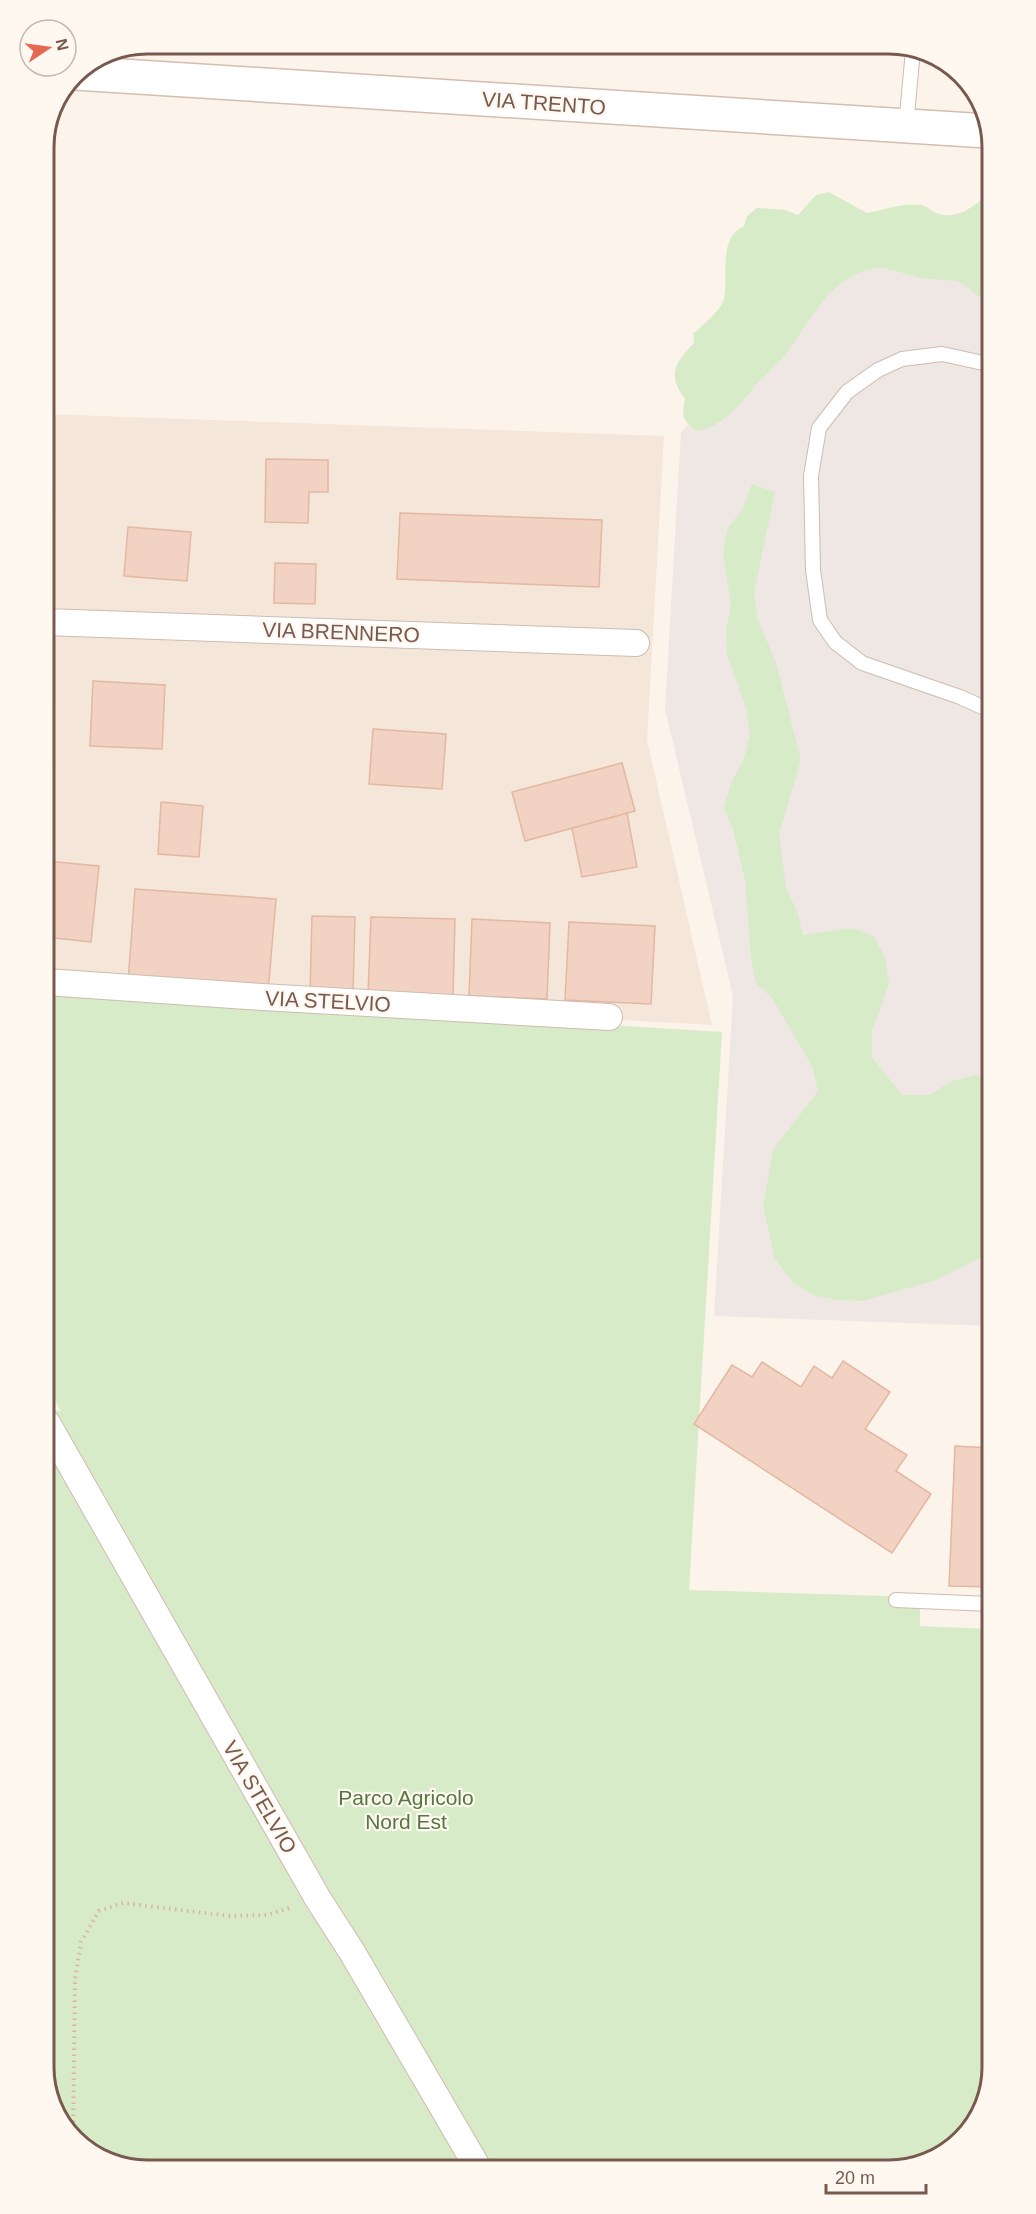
<svg xmlns="http://www.w3.org/2000/svg" width="1036" height="2214" font-family="Helvetica,sans-serif">
<style>
.residential{fill:#f4e6d9}
.industrial{fill:#eee7e3}
.green{fill:#d8ebc8}
.building{fill:#f2d2c2;stroke:#e4b7a2;stroke-width:1.5}
.lines{fill:none;stroke-linecap:round;stroke-linejoin:round}
.lane-casing{stroke:#cfbbaf;stroke-width:16}
.street-casing{stroke:#cfbbaf;stroke-width:28}
.secondary-casing{stroke:#d5bdaf;stroke-width:36}
.path{stroke:#d7b5a4;stroke-width:4;stroke-dasharray:1.5 4.5;stroke-linecap:butt}
.lane{stroke:#fff;stroke-width:14}
.street{stroke:#fff;stroke-width:26}
.secondary{stroke:#fff;stroke-width:33}
.labels{text-anchor:middle;dominant-baseline:central;stroke-width:4.5;stroke-linejoin:round;paint-order:stroke}
.street-label{font-size:21px;fill:#78594d;stroke:#fff8f1}
.park-label{font-size:21px;fill:#557741;stroke:#fff8f1}
.rim{fill:none;stroke:#78594d;stroke-width:3}
</style>
<rect width="100%" height="100%" fill="#fcf4ea"/>
<!-- residential -->
<path class="residential" d="M44,414L664,436L647,740L712,1025L623,1020L619,1011L46,976Z"/>
<!-- industrial -->
<path class="industrial" d="M843,255L987,281L990,1326L714,1316L733,996L665,709L681,432Z"/>
<!-- green -->
<path class="green" d="M829,192L867,213C884,210 907,201 924,206C928,207 932,211 936,213C957,221 972,207 987,195V301C976,297 970,287 961,283C953,279 931,280 920,278C904,275 888,265 871,269C831,276 808,324 786,354C777,366 764,376 754,387C739,406 722,426 698,431C683,422 681,416 685,399C667,374 674,364 694,343L693,334C701,327 722,309 724,299C729,275 717,239 744,226L747,216L757,208L785,210L798,215L816,195Z
M752,484L775,492L754,593L758,620L776,663L801,760L779,834L786,888L797,911L803,935L852,928L873,936L885,957L889,984L872,1031V1057L902,1095H929L952,1081L976,1075L990,1082V1253L936,1280L862,1301L838,1300L813,1295L791,1281L775,1259L763,1206L773,1150L818,1091L812,1066L772,998L756,983L751,958L745,880L733,829L724,808L731,783L743,761L750,735L746,708L727,655L726,630L731,605L723,553L728,528L743,508Z
M46,990L722,1032L689,1590L920,1597V1626L991,1629L992,2068L975,2125L923,2165L140,2170L84,2149L49,2101L47,1410L61,1411L47,1387Z"/>
<!-- building -->
<path class="building" d="M266,459L328,460V492H309L308,523L265,522Z
M400,513L602,520L599,587L397,579Z
M128,527L191,532L187,581L124,576Z
M275,563L316,564L315,604L274,603Z
M93,681L165,685L162,749L90,746Z
M373,729L446,734L442,789L369,784Z
M622,763L635,811L525,841L512,792Z
M161,802L203,806L199,857L158,854Z
M627,813L637,867L582,877L572,828Z
M46,861L99,866L91,942L46,937Z
M135,889L276,899L268,992L128,982Z
M312,916L355,917L353,994L310,993Z
M371,917L455,919L453,996L368,994Z
M472,919L550,923L547,999L469,996Z
M569,922L655,926L651,1004L565,1000Z
M843,1361L890,1392L865,1429L907,1455L896,1471L931,1494L892,1553L694,1424L732,1365L752,1377L762,1362L801,1387L814,1366L832,1378Z
M955,1446L991,1448V1587L949,1586Z"/>
<g class="lines">
<defs>
<path id="lane" d="M906,126L913,50
M988,364L942,354L902,359L878,370L847,392L819,428L811,476L813,570L820,620L835,642L862,663L960,697L989,710
M896,1600L991,1604"/>
<path id="street" d="M45,622L636,643
M46,982L247,996L609,1017
M47,1423L318,1899L352,1952L478,2168"/>
<path id="secondary" d="M75,73L987,131"/>
</defs>
<!-- lane casing -->
<use href="#lane" class="lane-casing"/>
<!-- street casing -->
<use href="#street" class="street-casing"/>
<!-- secondary casing -->
<use href="#secondary" class="secondary-casing"/>
<!-- path -->
<path class="path" d="M73,2134L75,1979L81,1942L99,1911L123,1903L230,1916L267,1915L289,1908"/>
<!-- lane -->
<use href="#lane" class="lane"/>
<!-- street -->
<use href="#street" class="street"/>
<!-- secondary -->
<use href="#secondary" class="secondary"/>
</g>
<g class="labels">
<!-- street labels -->
<g class="street-label">
<text transform="translate(544 103) rotate(4)">VIA TRENTO</text>
<text transform="translate(341 632) rotate(2)">VIA BRENNERO</text>
<text transform="translate(328 1001) rotate(3)">VIA STELVIO</text>
<text transform="translate(260 1797) rotate(60)">VIA STELVIO</text>
</g>
<!-- park labels -->
<g class="park-label">
<text x="406" y="1797">Parco Agricolo<tspan x="406" dy="24">Nord Est</tspan></text>
</g>
</g>
<!-- crop -->
<path d="M0 0H1036V2214H0ZM147 54H889A93 93 0 0 1 982 147V2067A93 93 0 0 1 889 2160H147A93 93 0 0 1 54 2067V147A93 93 0 0 1 147 54Z" fill="#fff8f1" fill-rule="evenodd"/>
<path class="rim" d="M147 54H889A93 93 0 0 1 982 147V2067A93 93 0 0 1 889 2160H147A93 93 0 0 1 54 2067V147A93 93 0 0 1 147 54Z"/>
<!-- north arrow -->
<g transform="translate(48 48) rotate(77)"><circle r="28" fill="#fff8f1" stroke="#c9b8af" stroke-width="1.5"/>
<path d="M0-4.5L10 22L0 15L-10 22Z" fill="#e46852"/>
<text y="-9" font-size="16" font-weight="bold" text-anchor="middle" fill="#78594d">N</text>
</g>
<!-- scale -->
<path d="M826 2184v9h100v-9" fill="none" stroke="#78594d" stroke-width="3"/>
<text x="835" y="2184" font-size="18" fill="#78594d" stroke="#fff8f1" stroke-width="4.5" paint-order="stroke">20 m</text>
</svg>
